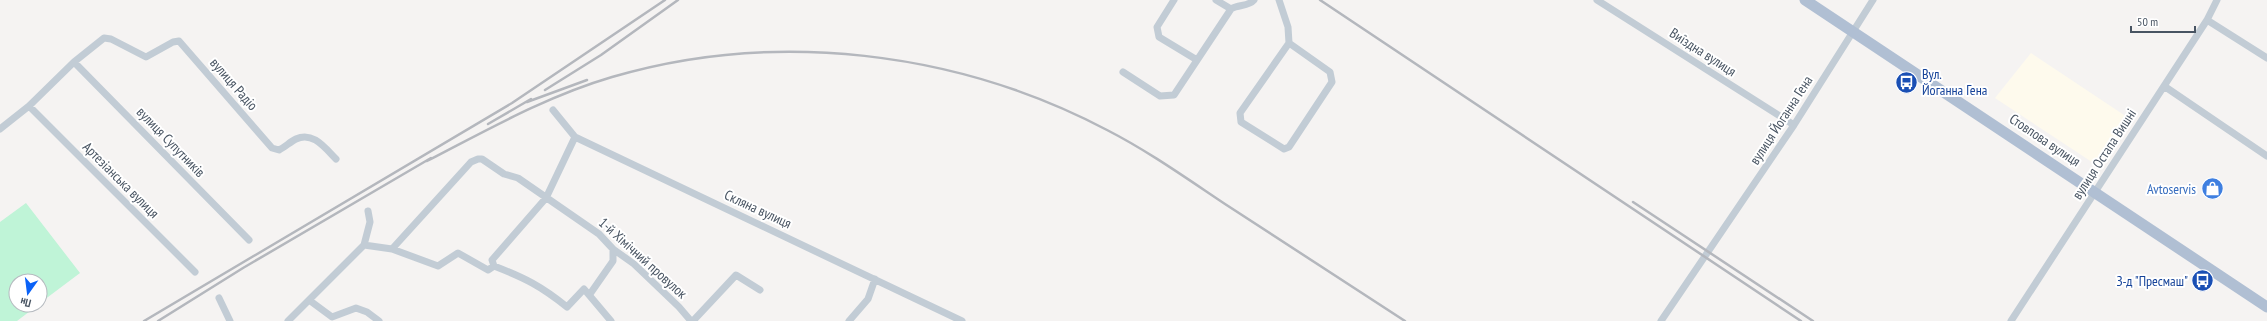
<svg xmlns="http://www.w3.org/2000/svg" width="2267" height="321" font-family="'PT Sans Narrow',sans-serif">
<style>
.commercial{fill:#fefaed}
.green{fill:#bff4d7}
.lines{fill:none;stroke-linecap:round;stroke-linejoin:round}
.minor{stroke:#c2ccd5;stroke-width:7}
.primary{stroke:#b0bfd3;stroke-width:11}
.rail{stroke:#b4b7bd;stroke-width:2.5}
.labels{text-anchor:middle;dominant-baseline:central;stroke-width:4;stroke-linejoin:round;paint-order:stroke}
.street-label{font-size:14px;fill:#485462;stroke:#fff}
.transit-label{font-size:14px;fill:#164399;stroke:#fff;text-anchor:start}
.shop-label{font-size:14px;fill:#366cbe;stroke:#fff;text-anchor:end}
</style>
<rect width="100%" height="100%" fill="#f5f3f2"/>
<!-- commercial -->
<path class="commercial" d="M2031,53L2133,121L2101,168L1995,98Z"/>
<!-- green -->
<path class="green" d="M26,203L80,273L40,303V281H16V305H38L17,321H0V222Z"/>
<g class="lines">
<!-- minor -->
<path class="minor" d="M1174,0L1157,27L1159,37L1197,60
M1216,0L1231,9
M1279,0L1288,27L1289,43L1240,113L1241,122L1284,149L1289,147L1332,82L1330,72L1289,43
M1597,0L1794,125
M2207,20L2267,58
M74,62L249,240
M1123,72L1160,96L1174,95L1231,9C1239,4 1248,7 1254,0
M2164,86L2267,156
M29,106L195,272
M553,110L575,137L962,321
M0,129L29,106L74,62L104,38L111,39L146,57L173,42L179,41L272,148L279,150C285,147 290,142 296,139C313,131 325,148 336,159
M364,245L392,249L438,266L458,253L488,270L494,266C525,278 541,286 567,307L584,289L611,321
M392,249L471,162L478,159H482L504,174L518,178L599,234L613,249L634,264L679,307L691,321
M494,266L492,260L546,198L575,137
M590,294L613,261V249
M219,298L230,321
M309,300L332,317L356,308L367,312L379,321
M288,321L364,245L370,222L368,211
M693,321L736,275L760,290
M849,321L868,299L875,279
M1661,321L1794,125L1873,0
M2011,321L2207,20L2217,0"/>
<!-- primary -->
<path class="primary" d="M1805,0L2267,307"/>
<!-- rail -->
<path class="rail" d="M1320,0L1801,321
M545,90L601,55L678,0
M527,102L587,80
M488,124L531,99
M427,161C487,130 547,96 612,77C775,29 957,51 1107,130C1148,151 1186,178 1225,204C1285,243 1345,282 1405,321
M1633,202L1813,321
M144,321L512,103L665,0
M158,321L243,268L431,158"/>
</g>
<!-- icons -->
<defs>
<symbol id="bus-disc" viewBox="-11 -11 22 22"><circle r="9.5" fill="#1a4fb4" stroke="#fff"/><path d="M-5-6H5V4H4V6H2V4H-2V6H-4V4H-5ZM-3.5-4V0h7V-4ZM-3.5 1.2v1.5H-2V1.2ZM2 1.2v1.5H3.5V1.2Z" fill="#fff"/></symbol>
<symbol id="shop-disc" viewBox="-11 -11 22 22"><circle r="9.5" fill="#3f7fe0" stroke="#fff"/><path d="M-5-2.5h2.3a2.7 3.5 0 0 1 5.4 0H5L5.5 6h-11ZM-1.5-2.5h3a1.5 2.3 0 0 0-3 0Z" fill="#fff"/></symbol>
</defs>
<g fill-rule="evenodd">
<use href="#bus-disc" x="1894" y="70" width="25" height="25"/>
<use href="#shop-disc" x="2200" y="176" width="25" height="25"/>
<use href="#bus-disc" x="2190" y="268" width="25" height="25"/>
</g>
<g class="labels">
<!-- street labels -->
<g class="street-label">
<text transform="translate(1703 52) rotate(33)">Виїздна вулиця</text>
<text transform="translate(234 84) rotate(49)">вулиця Радіо</text>
<text transform="translate(1781 120) rotate(-57)">вулиця Йоганна Гена</text>
<text transform="translate(2045 140) rotate(34)">Стовпова вулиця</text>
<text transform="translate(171 142) rotate(46)">вулиця Супутників</text>
<text transform="translate(2104 154) rotate(-57)">вулиця Остапа Вишні</text>
<text transform="translate(121 180) rotate(45)">Артезіанська вулиця</text>
<text transform="translate(758 209) rotate(25)">Скляна вулиця</text>
<text transform="translate(643 258) rotate(42)">1-й Хімічний провулок</text>
</g>
<!-- transit labels -->
<g class="transit-label">
<text x="1922" y="74">Вул.<tspan x="1922" dy="16">Йоганна Гена</tspan></text>
<text x="2188" y="281" text-anchor="end">З-д "Пресмаш"</text>
</g>
<!-- shop labels -->
<g class="shop-label">
<text x="2196" y="189">Avtoservis</text>
</g>
</g>
<!-- north arrow -->
<g transform="translate(28 293) rotate(194)"><circle r="19" fill="#ffffff" stroke="#b6bbc0"/>
<path d="M0-3L7 15L0 10L-7 15Z" fill="#0a62f7"/>
<text y="-6" font-size="11" font-weight="bold" text-anchor="middle" fill="#485462">Пн</text>
</g>
<!-- scale -->
<path d="M2131 26v6h64v-6" fill="none" stroke="#485462" stroke-width="2"/>
<text x="2137" y="26" font-size="12" fill="#485462" stroke="#ffffff" stroke-width="3" paint-order="stroke">50 m</text>
</svg>
